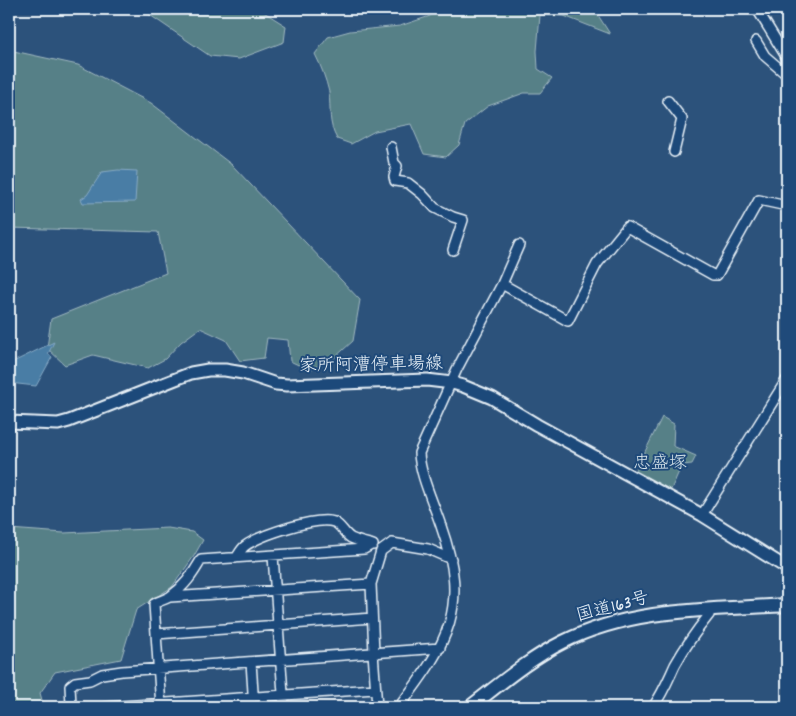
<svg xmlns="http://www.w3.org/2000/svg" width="796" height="716" font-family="Dekko,'Klee One',sans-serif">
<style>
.green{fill:#578087;stroke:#a0b8c0}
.water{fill:#487da5;stroke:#88abc6}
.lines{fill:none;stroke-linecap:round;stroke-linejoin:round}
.minor-casing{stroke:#e8f1f8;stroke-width:12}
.major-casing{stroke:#e8f1f8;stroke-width:15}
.highway-casing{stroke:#e8f1f8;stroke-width:16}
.minor{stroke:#1f4a7a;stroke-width:9}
.major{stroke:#1f4a7a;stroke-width:11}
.highway{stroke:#1f4a7a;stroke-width:12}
.labels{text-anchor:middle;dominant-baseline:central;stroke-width:4;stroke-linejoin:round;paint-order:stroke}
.street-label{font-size:18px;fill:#e8f1f8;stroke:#1f4a7a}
.park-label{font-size:18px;fill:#d2e0e7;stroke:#1f4a7a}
</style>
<rect width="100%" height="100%" fill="#2c527b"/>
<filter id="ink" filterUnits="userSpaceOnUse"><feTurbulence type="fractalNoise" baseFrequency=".02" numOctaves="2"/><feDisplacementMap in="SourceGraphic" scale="10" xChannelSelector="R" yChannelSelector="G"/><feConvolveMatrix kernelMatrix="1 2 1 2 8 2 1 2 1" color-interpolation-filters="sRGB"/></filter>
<g filter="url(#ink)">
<!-- green -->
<path class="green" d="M141,9H259L286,26L284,42L239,59L210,56Z
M439,9H594L610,34L564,16L540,15L537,51L538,69L552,78L540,93H524L488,106L465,124L459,145L446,157L424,154L411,124L375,131L351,144L337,139C328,123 331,110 329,92C326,79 321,66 315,54L328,37L350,31L400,26L430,16Z
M9,50L78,65L151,103L232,165L360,300L353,341L333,359L309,370L290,361L288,340L267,338L264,358L240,361L226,340L200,328L181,342L165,359L148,368L93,355L65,365L47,348L51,319L166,273L158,232L9,228Z
M662,417L674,424L673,446L696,456L692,464L683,465L681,467L669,494L634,474Z
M168,528L192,532L203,540L194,556L172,587L136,610L121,659L55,672L40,693L44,707H9V529L64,533Z"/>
<!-- water -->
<path class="water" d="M118,170L137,171L135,202L83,203L81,199L87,195L102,172Z
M54,342L48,354L52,357L36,386L9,383V364Z"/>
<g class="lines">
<defs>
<path id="minor" d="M757,9L787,58
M756,41L765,56L787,75
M668,101L682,119L674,152
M391,147L394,163L397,166L394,177L395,181L408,183L422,194L435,208L453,217L463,220L453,250
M502,284L568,321L597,264L627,227L713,275H717L759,200L787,206
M702,515L787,379
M273,556L284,707
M236,558C239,554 241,549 245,546C260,535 317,516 334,522C342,526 344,534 351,538C357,541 366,543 373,545
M170,597L371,584
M156,634L372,618
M373,653L377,707
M374,653L371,584L381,551L392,543L428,549L451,559
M251,662L254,707
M74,707L71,705L70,686L75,682L90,680L102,674L122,671L440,648
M107,707L375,689
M161,707L154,604C159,600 167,600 172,595C185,586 193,574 201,560L364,549L371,545
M399,707C448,643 470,608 441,526C434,504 420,476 419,453L457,369L502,284L519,245
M653,707C663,693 668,680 675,665C685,647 696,631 709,615L710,611"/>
<path id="major" d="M9,422L58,424L69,421L191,373L208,370H225L243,373L276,384L287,385L427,380L452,383L463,386L492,398L537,425L702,515L787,568"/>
<path id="highway" d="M470,707C500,684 529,659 563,642C633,607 712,610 787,605"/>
</defs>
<!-- minor casing -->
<use href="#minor" class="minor-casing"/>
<!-- major casing -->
<use href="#major" class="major-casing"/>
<!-- highway casing -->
<use href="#highway" class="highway-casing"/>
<!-- minor -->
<use href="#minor" class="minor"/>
<!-- major -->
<use href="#major" class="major"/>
<!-- highway -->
<use href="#highway" class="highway"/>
</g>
</g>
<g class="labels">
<!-- street labels -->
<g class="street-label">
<text transform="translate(371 366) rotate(-1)">家所阿漕停車場線</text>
<text transform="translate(613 608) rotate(-15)">国道163号</text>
</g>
<!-- park labels -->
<g class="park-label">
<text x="660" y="464">忠盛塚</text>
</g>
</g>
<!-- margin -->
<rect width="796" height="716" fill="none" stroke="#1f4a7a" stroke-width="30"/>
<rect x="15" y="15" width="766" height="686" fill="none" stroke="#e8f1f8" stroke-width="2" filter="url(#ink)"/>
</svg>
